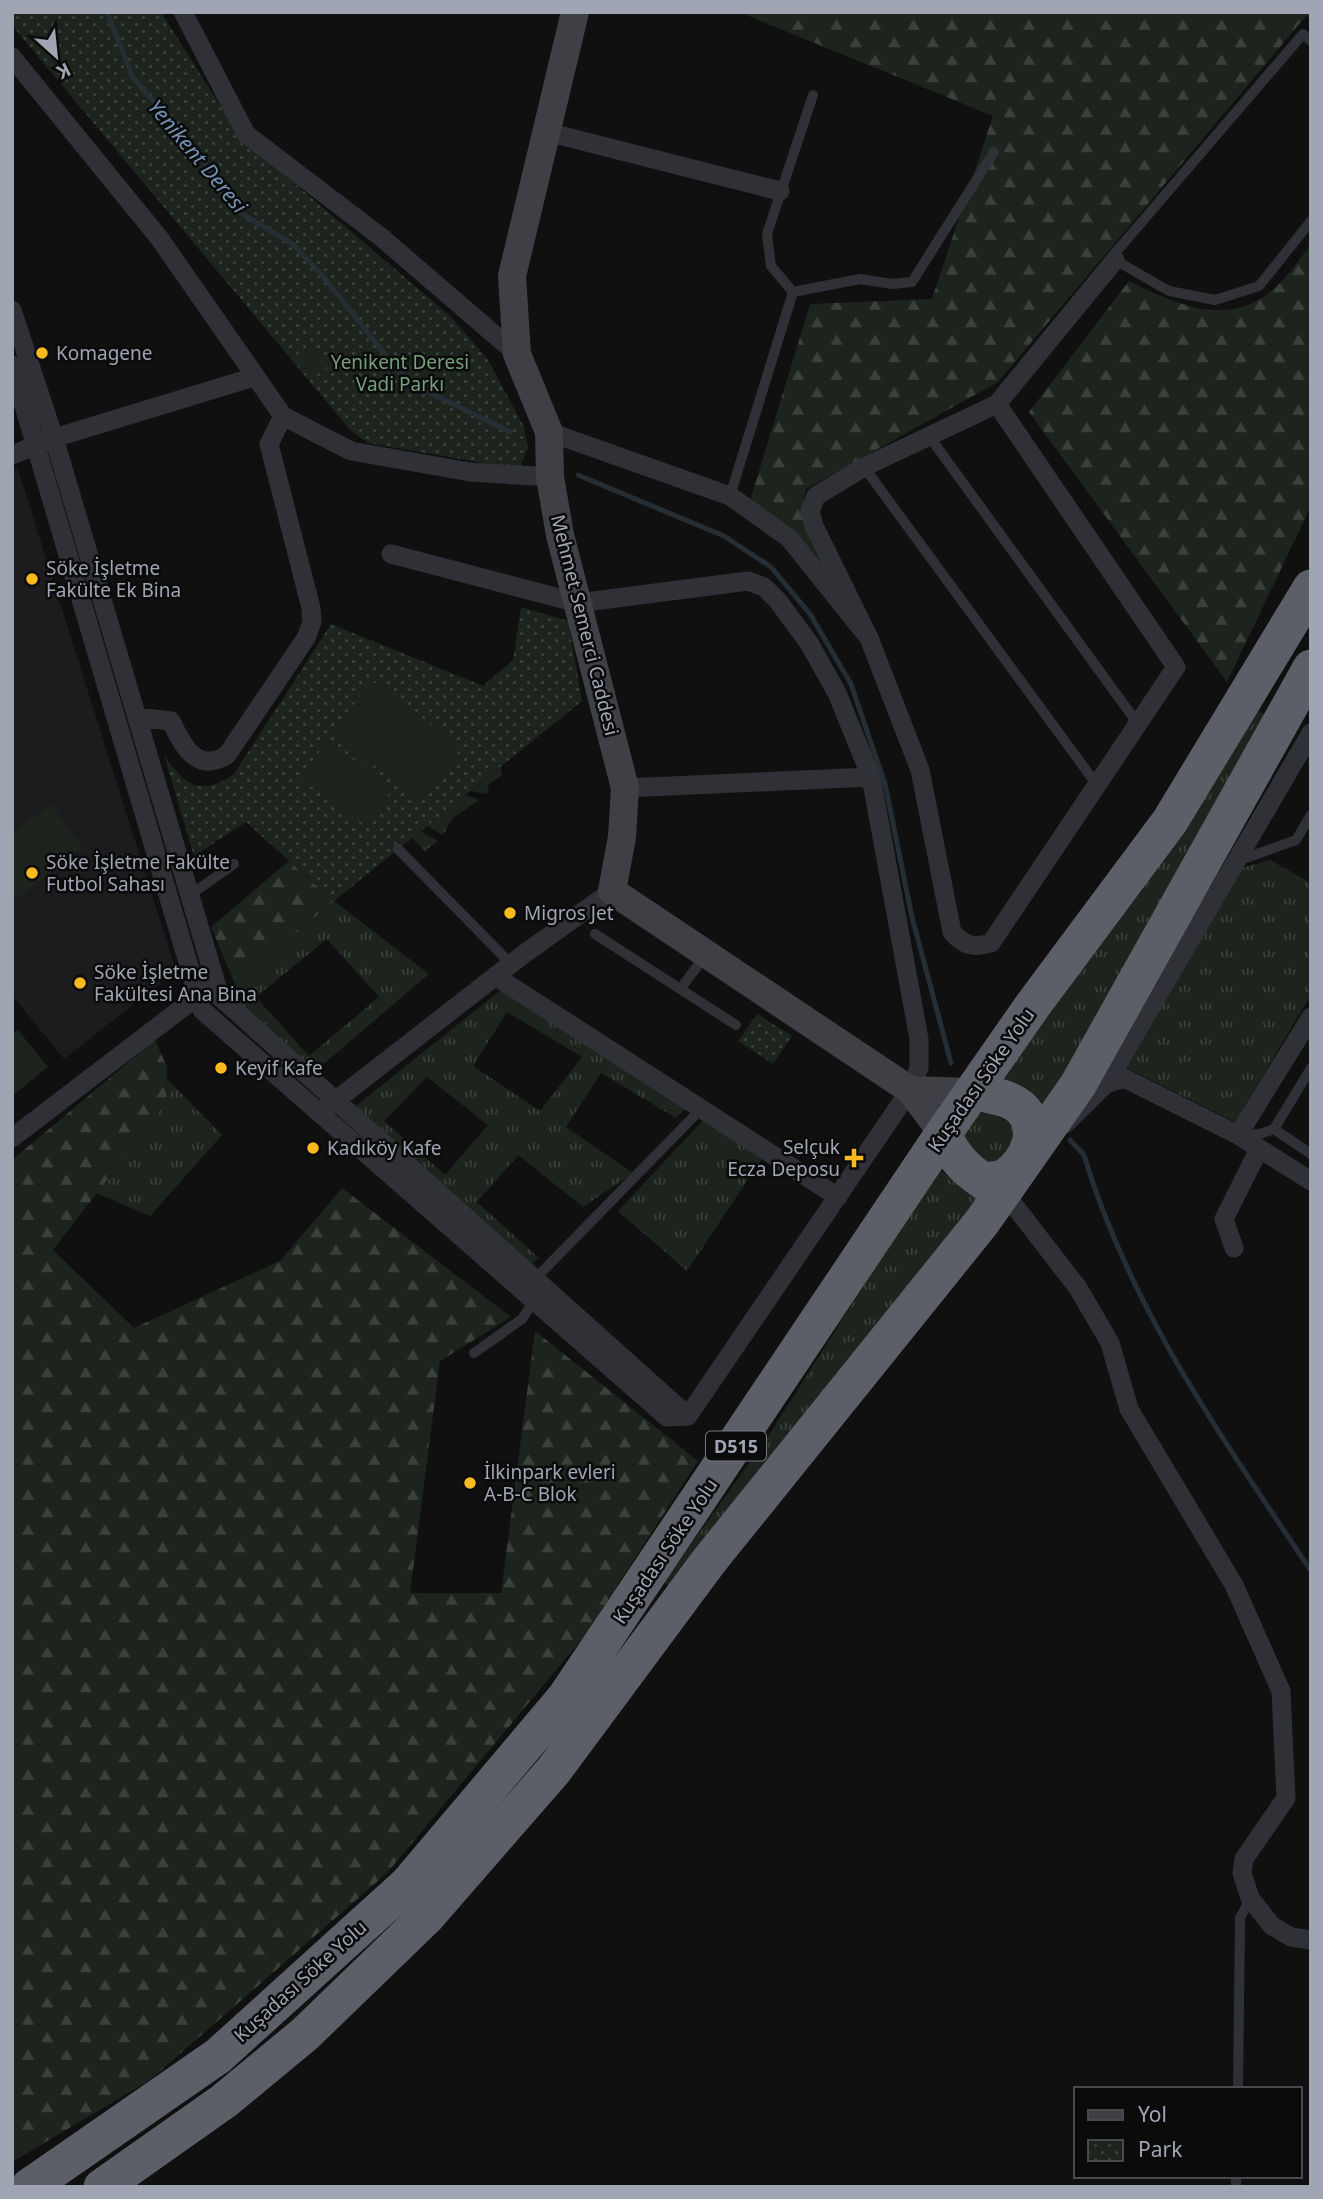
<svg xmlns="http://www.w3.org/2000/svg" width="1323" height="2199" font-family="'Noto Sans',sans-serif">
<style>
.built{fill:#1c1c1e}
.grass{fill:url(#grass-tufts);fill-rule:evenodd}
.forest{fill:url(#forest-firs)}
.park{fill:url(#park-dots)}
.pitch{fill:#1c241d}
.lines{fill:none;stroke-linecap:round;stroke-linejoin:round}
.stream{stroke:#262e35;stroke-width:5}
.lane{stroke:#303136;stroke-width:10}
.street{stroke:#303136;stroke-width:19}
.secondary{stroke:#3e4046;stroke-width:28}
.highway{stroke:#5c5f67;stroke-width:37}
.poi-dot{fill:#fab91f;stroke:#0b0b0c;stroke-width:2.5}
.labels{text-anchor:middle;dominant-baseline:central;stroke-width:5;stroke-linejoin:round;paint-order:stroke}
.shield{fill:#0b0b0c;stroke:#737781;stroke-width:2}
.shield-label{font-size:18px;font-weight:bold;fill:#a0a5b3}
.poi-label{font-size:19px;fill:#a0a5b3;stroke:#0b0b0c;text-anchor:start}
.park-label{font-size:19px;fill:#769f7a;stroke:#0b0b0c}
.street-label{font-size:19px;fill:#a0a5b3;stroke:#0b0b0c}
.water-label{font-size:21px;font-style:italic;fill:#7492b1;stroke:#0b0b0c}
</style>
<defs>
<pattern id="grass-tufts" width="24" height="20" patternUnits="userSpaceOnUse" patternTransform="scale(1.75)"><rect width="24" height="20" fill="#1c241d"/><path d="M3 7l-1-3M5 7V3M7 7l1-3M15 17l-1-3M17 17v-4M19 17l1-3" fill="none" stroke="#3a413b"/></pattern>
<pattern id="forest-firs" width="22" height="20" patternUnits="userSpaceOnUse" patternTransform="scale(1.75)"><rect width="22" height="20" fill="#1c241d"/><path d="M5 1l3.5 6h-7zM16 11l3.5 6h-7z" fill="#3a413b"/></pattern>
<pattern id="park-dots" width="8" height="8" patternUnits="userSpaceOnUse" patternTransform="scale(1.75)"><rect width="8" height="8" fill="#1c241d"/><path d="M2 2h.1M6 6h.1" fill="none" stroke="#3a413b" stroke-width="1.8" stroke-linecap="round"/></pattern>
</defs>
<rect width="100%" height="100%" fill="#101011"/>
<!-- built -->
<path class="built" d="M18,469L176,971L64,1059L12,995V471Z"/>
<!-- grass -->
<path class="grass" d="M1257,709L1267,716L1045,1110L999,1078Z
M501,767L502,775L489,784L487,794L471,791Z
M465,795L479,800L453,818L443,835L427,826Z
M420,831L438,841L425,851L412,838Z
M1270,860L1311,883V995L1235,1122L1123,1066L1238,869Z
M334,901L429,974L313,1073L236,1003L235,984ZM327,939L379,997L309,1056L256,997Z
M507,985L692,1103L676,1118L601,1073L566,1127L633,1173L583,1207L518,1155L477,1202L539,1258L529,1266L352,1109ZM507,1012L582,1057L540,1111L473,1066ZM427,1077L488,1125L445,1175L384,1121Z
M167,1079L222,1135L150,1216L96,1193L166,1103Z
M988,1112L1013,1123L1018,1143L992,1168L964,1151L963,1128L978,1114Z
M709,1114L767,1151L687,1271L618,1211Z
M938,1169L986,1202L675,1590L664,1582L767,1438Z"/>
<!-- forest -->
<path class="forest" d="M739,12H1311V18L1306,16L998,382L806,489L802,511L830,580L749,504L810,304L932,299L993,116Z
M1311,244V506L1227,682L1029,412L1129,281C1179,306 1234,331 1280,283C1291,272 1301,257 1311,244Z
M289,861L334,901L235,984L211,927Z
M155,1040L167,1067L166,1103L53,1250L134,1328L280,1261L342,1188L511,1317L440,1361L410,1593H501L535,1331L698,1461L586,1634L387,1873L150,2080L12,2162V1160Z"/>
<!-- park -->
<path class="park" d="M12,12H161L240,137L449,315L487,358L524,427L528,448L519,469L368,443L351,431L15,29Z
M521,607L568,621L582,701L334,901L246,822L194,856L164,755C185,786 201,797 234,774L331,624L483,686L513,660Z
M757,1014L792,1036L773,1064L738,1041Z"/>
<!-- pitch -->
<path class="pitch" d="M311,345L329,365L314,377L296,356Z
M371,680L462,747L422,799L332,736Z
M327,741L393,788L366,826L301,779Z
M51,804L83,848L12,902V833Z
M18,1030L48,1067L12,1096V1035Z"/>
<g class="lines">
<!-- stream -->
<path class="stream" d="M107,12L133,78L193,147L239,212L294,245L327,281L406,381L510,432
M578,475L724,536L771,567L810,614L851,684L885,784L912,917L951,1063
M1070,1140L1084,1155C1130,1309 1223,1439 1311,1571"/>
<!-- lane -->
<path class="lane" d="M1110,259L1303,34L1311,41
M1115,260L1169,291L1215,300L1259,286L1311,221
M793,292L860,279L892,284L912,282L994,152
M793,292L771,266L767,234L813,95
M929,436L1138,724
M864,467L1097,785
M730,496L793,292
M398,849L511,964
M1240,860L1296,840L1311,815
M190,895L234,864
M595,934L736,1025
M681,988L705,956
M1311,1068L1274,1129L1311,1154
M1242,1135L1260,1134L1274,1129
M535,1279L701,1109
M474,1353L522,1319L534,1301
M1238,2089L1240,1918L1250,1899
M1236,2187V2176"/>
<!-- street -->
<path class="street" d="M183,12L246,134L381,237L517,354
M12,57L160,239L283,416L351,451L470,472L550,477
M547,132L780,191
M12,310L54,438L220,997L688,1416
M12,365L202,1010L667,1417L688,1416
M997,404L1115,260
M549,432L730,496L789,538L869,638L920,770L952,932C964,946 974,948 991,943L1176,667L997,404L864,467L816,496L810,511L814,526L869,638
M12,455L54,438L254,377
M391,554L578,603L748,581L764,587L778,601L809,643L837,693L871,777L919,1039V1068L910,1090L688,1416
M137,717L171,721C182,744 196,774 227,755L306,638L312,622L311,608L269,444L283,416
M625,788L871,777
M495,976L838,1197
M1106,1084L1311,733
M326,1108L524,954L612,891
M1065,1124L1106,1084L1124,1078L1238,1135L1311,1181
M1238,1135L1311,1017
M12,1138L207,989
M1003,1191L1078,1288L1110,1343L1129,1409L1234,1585L1281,1691L1286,1798L1244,1859L1242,1873L1250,1898L1272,1926L1291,1937L1311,1940
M1234,1248L1224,1219L1259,1149"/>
<!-- secondary -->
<path class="secondary" d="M575,12L512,276L517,354L549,432L550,477L560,535L625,788L622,837L612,891L910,1090L943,1134
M910,1090L972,1092"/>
<!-- highway -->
<path class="highway" d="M943,1134C952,1155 964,1168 983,1181C990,1180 999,1180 1005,1177C1028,1163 1043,1127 1020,1107C1008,1097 987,1094 972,1092
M29,2187L218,2056L408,1884L565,1698L943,1134L1033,1005L1170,821L1311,588
M102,2187L224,2101L305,2034L426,1917L554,1770L709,1561L982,1222L1078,1085L1311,668"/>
</g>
<!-- markers -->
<g class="poi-dot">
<circle cx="42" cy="353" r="7"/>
<circle cx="32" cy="579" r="7"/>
<circle cx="32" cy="873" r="7"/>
<circle cx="510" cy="913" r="7"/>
<circle cx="80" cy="983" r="7"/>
<circle cx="221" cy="1068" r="7"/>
<circle cx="313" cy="1148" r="7"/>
<path d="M850.5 1147.5h7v7h7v7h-7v7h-7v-7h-7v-7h7z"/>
<circle cx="470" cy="1483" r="7"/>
</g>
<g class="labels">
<!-- shield labels -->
<rect class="shield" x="706" y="1431.5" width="60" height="29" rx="5"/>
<g class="shield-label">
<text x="736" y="1446">D515</text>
</g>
<!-- poi labels -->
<g class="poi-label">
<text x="56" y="353">Komagene</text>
<text x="46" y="568">Söke İşletme<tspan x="46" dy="22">Fakülte Ek Bina</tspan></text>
<text x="46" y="862">Söke İşletme Fakülte<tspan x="46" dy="22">Futbol Sahası</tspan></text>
<text x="524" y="913">Migros Jet</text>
<text x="94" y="972">Söke İşletme<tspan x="94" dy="22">Fakültesi Ana Bina</tspan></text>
<text x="235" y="1068">Keyif Kafe</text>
<text x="840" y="1147" text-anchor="end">Selçuk<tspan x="840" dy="22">Ecza Deposu</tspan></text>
<text x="327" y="1148">Kadıköy Kafe</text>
<text x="484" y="1472">İlkinpark evleri<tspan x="484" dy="22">A-B-C Blok</tspan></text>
</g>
<!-- park labels -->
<g class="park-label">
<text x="400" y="362">Yenikent Deresi<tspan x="400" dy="22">Vadi Parkı</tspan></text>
</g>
<!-- street labels -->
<g class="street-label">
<text transform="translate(585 625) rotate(76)">Mehmet Semerci Caddesi</text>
<text transform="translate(981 1080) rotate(-55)">Kuşadası Söke Yolu</text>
<text transform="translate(665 1551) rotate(-56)">Kuşadası Söke Yolu</text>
<text transform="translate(300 1981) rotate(-42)">Kuşadası Söke Yolu</text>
</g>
<!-- water labels -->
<g class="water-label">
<text transform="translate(198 156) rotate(50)">Yenikent Deresi</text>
</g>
</g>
<!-- border -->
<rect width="1323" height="2199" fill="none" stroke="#a0a5b3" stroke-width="28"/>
<!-- legend -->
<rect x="1074" y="2087" width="228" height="91" fill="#0b0b0c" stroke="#47494f" stroke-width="2"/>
<rect x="1088" y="2110" width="35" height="10" fill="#3e4046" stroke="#47494f" stroke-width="2"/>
<text x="1138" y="2122" font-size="21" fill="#a0a5b3">Yol</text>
<rect x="1088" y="2140" width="35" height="21" fill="url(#park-dots)" stroke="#47494f" stroke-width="2"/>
<text x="1138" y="2157" font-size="21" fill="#a0a5b3">Park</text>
<!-- north arrow -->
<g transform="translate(56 56) rotate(153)" stroke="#0b0b0c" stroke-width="5" paint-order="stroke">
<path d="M0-5L12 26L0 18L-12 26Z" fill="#a0a5b3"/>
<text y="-10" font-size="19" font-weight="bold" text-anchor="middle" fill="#a0a5b3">K</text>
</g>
</svg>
